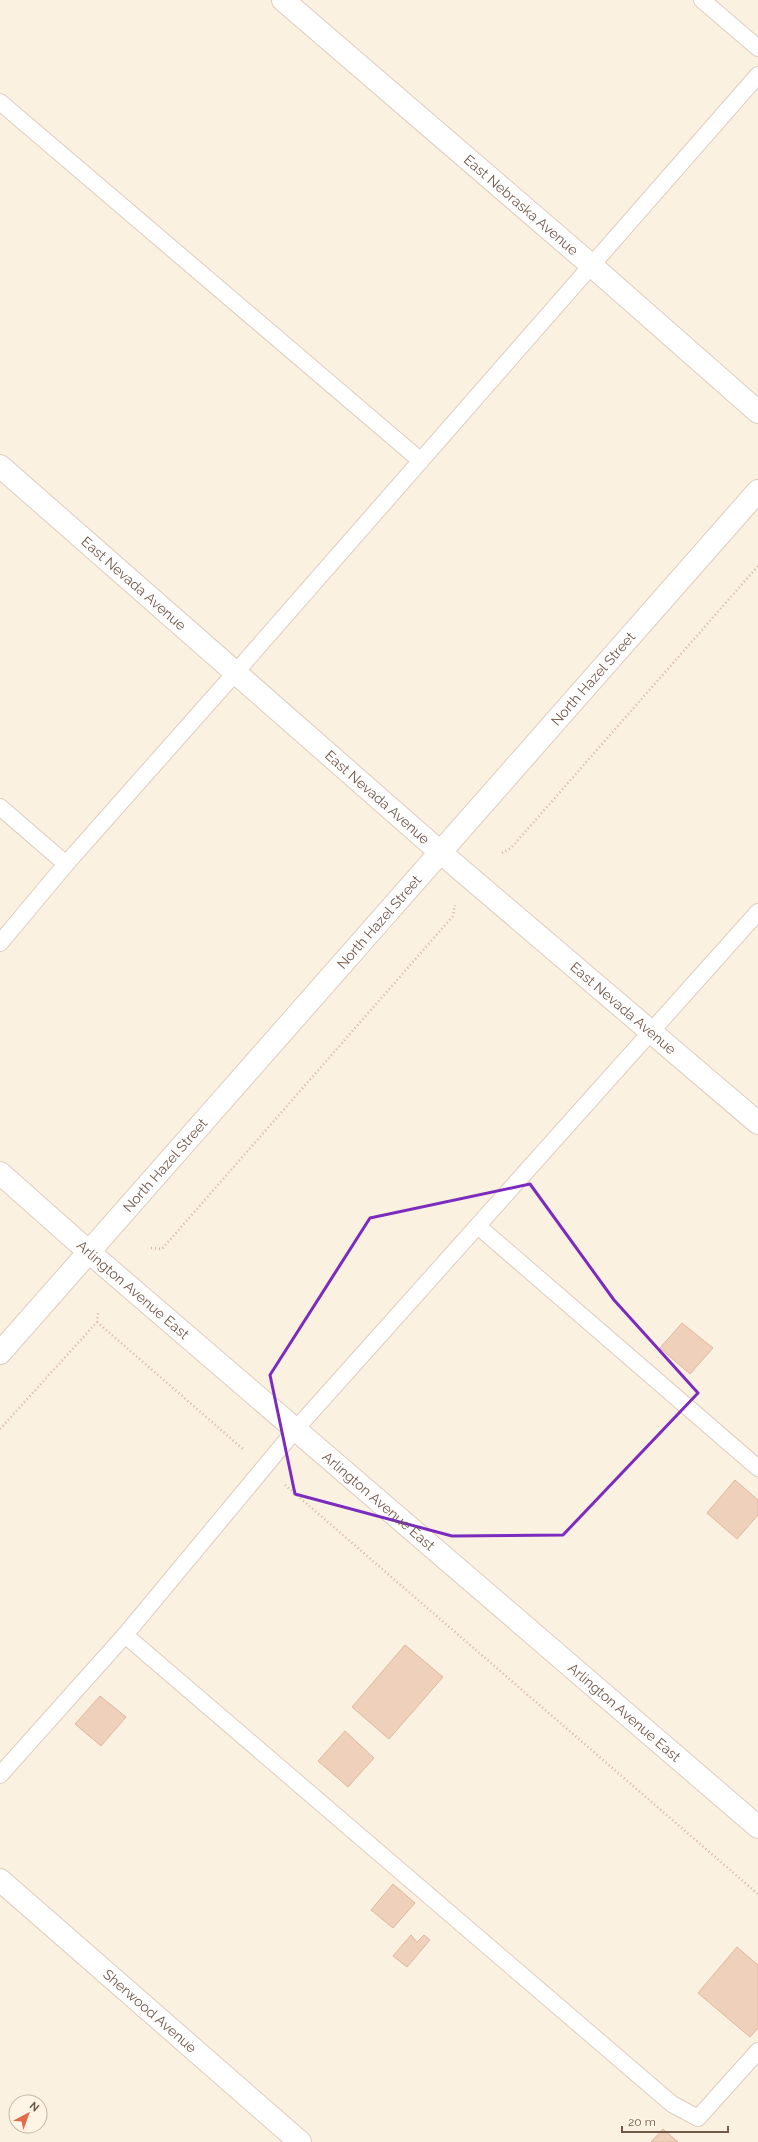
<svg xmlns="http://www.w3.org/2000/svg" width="758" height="2142" font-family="Raleway,sans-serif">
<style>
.building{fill:#efd0ba;stroke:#e1b69b}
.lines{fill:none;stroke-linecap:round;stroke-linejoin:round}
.service-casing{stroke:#decdbe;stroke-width:18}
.minor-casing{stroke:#decdbe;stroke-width:24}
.path{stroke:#d3b39e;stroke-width:2.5;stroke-dasharray:1 3;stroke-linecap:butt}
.service{stroke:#fff;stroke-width:16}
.minor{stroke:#fff;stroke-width:22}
.marked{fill:none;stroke:#7b2cbf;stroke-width:3;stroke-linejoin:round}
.labels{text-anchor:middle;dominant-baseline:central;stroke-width:3;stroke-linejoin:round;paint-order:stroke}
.street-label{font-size:14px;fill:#715849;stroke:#fef5e7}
</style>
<rect width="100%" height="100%" fill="#fbf1e1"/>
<!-- building -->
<path class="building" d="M682,1323L713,1348L690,1374L660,1348Z
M735,1480L758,1500V1515L737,1539L707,1513Z
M405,1645L443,1677L389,1739L352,1707Z
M100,1696L126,1717L101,1746L75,1724Z
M345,1731L374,1758L348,1787L318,1761Z
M393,1884L415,1903L393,1928L371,1910Z
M411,1935L417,1942L424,1935L430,1940L407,1967L393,1956Z
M737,1947L758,1965V2028L750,2037L698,1993Z
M663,2129L678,2142H651Z"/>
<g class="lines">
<defs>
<path id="service" d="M702,0L758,48
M0,102L421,461
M0,807L66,864
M0,943L66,864L236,672L758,75
M479,1227L758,1468
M125,1635L672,2104L698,2118L758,2051
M0,1775L125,1635L296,1429L758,912"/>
<g id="minor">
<path id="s1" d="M283,0L591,265L758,412"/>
<path id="s2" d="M0,466L440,852L758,1123"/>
<path id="s3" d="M0,1173L89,1252L758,1827"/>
<path id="s4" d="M0,1353L758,491"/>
<path id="s5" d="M0,1880L300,2142"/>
</g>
</defs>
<!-- service casing -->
<use href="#service" class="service-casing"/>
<!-- minor casing -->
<use href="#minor" class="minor-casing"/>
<!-- path -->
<path class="path" d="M502,853L511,848L758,566
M151,1248L162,1249L453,916L455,905
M97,1322L243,1449
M0,1429L97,1322L98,1313
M285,1485L758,1894"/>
<!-- service -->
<use href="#service" class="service"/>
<!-- minor -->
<use href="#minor" class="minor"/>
</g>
<!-- marked area -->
<path class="marked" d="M530,1184L614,1300L698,1393L563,1535L452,1536L295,1494L270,1375L370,1218Z"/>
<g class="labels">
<!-- street labels -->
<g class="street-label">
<text stroke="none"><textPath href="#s1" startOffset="314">East Nebraska Avenue</textPath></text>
<text stroke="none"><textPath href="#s2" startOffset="178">East Nevada Avenue</textPath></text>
<text stroke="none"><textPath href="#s4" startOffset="898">North Hazel Street</textPath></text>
<text stroke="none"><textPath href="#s2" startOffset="502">East Nevada Avenue</textPath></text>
<text stroke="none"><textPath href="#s4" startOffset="574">North Hazel Street</textPath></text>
<text stroke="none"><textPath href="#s2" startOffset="826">East Nevada Avenue</textPath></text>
<text stroke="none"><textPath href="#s4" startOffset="250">North Hazel Street</textPath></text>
<text stroke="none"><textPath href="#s3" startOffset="177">Arlington Avenue East</textPath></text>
<text stroke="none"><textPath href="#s3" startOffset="501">Arlington Avenue East</textPath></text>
<text stroke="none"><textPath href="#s3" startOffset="825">Arlington Avenue East</textPath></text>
<text stroke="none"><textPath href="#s5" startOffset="199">Sherwood Avenue</textPath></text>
</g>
</g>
<!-- north arrow -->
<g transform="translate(28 2114) rotate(41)"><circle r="19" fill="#fef5e7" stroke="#c6b6a8"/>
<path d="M0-3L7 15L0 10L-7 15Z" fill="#e06e4b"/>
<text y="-6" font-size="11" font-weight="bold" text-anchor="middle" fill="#715849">N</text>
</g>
<!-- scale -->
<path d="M622 2126v6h106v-6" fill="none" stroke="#715849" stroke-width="2"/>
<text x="628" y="2126" font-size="12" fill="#715849" stroke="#fef5e7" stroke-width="3" paint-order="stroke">20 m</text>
</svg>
